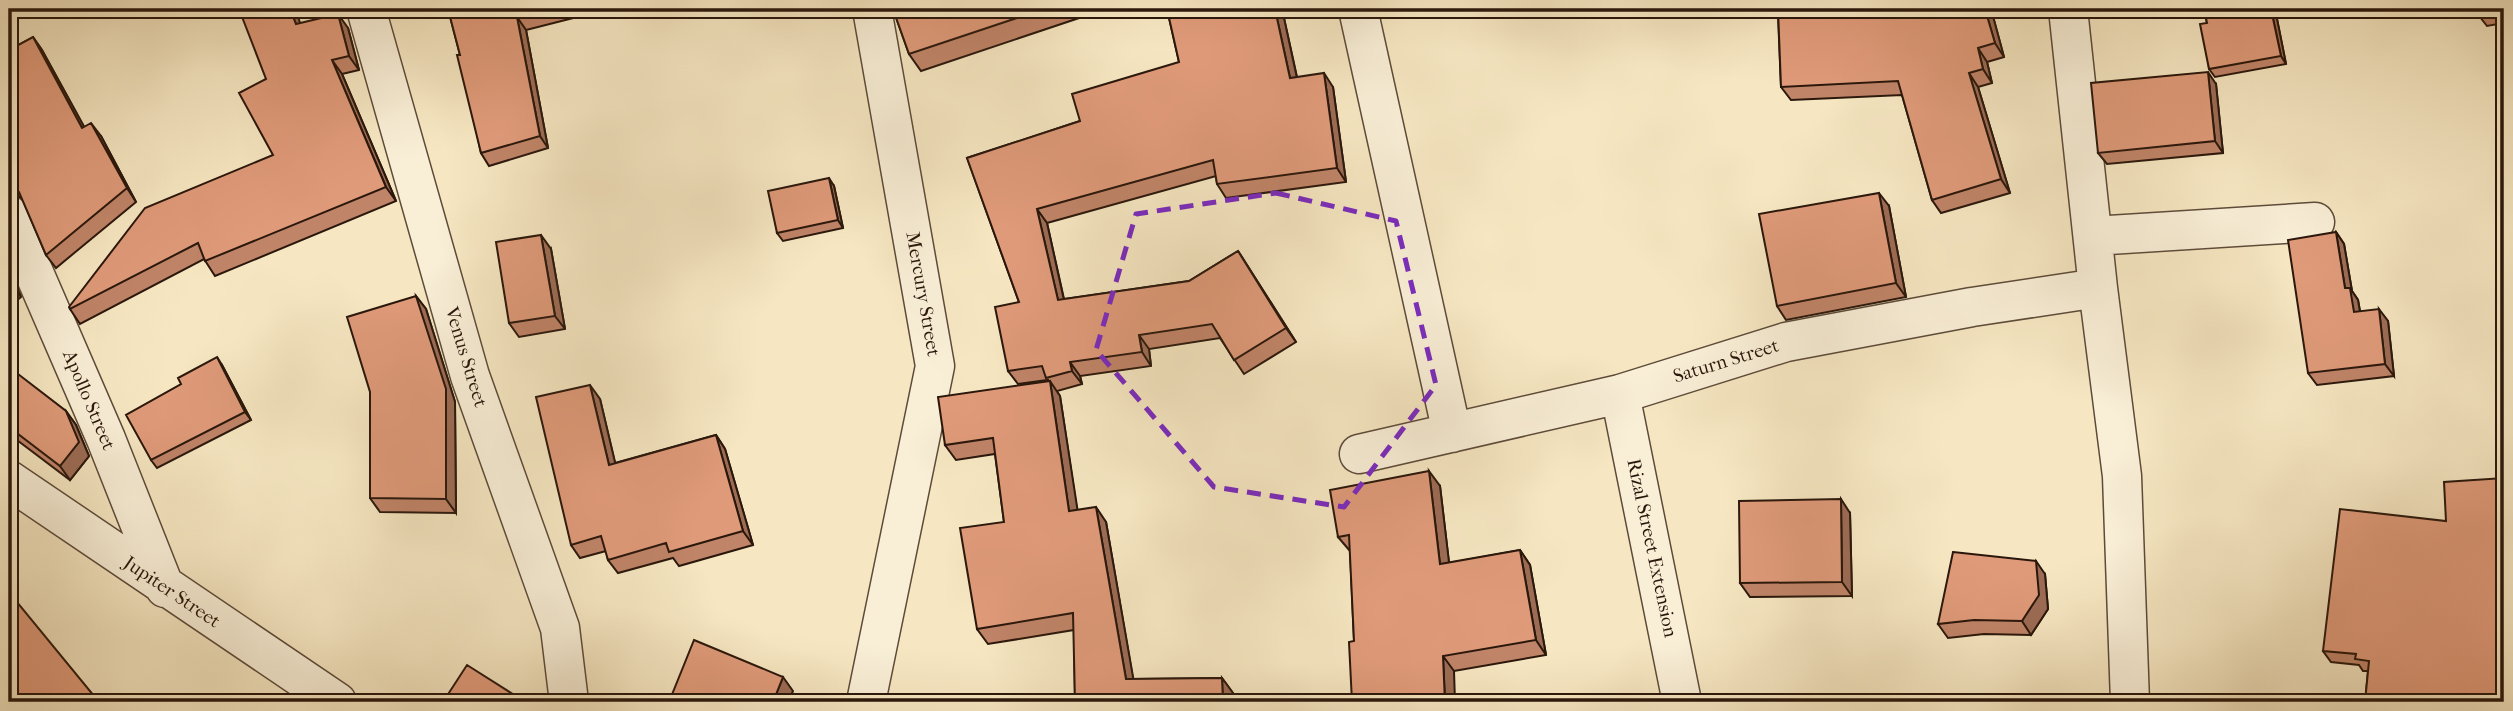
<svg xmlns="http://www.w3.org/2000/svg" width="2513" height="711" font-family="'IM FELL French Canon',serif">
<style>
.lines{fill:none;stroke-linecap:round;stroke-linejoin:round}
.minor-casing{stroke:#5d4b3a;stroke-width:41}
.minor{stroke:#f9efd7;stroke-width:38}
.wall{fill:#c08468;stroke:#2a170c;stroke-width:2}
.shaded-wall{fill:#9c6c55;stroke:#2a170c;stroke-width:2}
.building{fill:#df9a79;stroke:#2a170c;stroke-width:2}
.marked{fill:none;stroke:#7b2cbf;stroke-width:5;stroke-dasharray:14 9;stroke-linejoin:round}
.labels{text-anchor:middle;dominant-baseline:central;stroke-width:6;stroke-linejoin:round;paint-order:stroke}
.street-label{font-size:19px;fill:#2a170c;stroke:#f9efd7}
</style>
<rect width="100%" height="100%" fill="#f6e7c2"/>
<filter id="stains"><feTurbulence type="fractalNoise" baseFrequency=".00286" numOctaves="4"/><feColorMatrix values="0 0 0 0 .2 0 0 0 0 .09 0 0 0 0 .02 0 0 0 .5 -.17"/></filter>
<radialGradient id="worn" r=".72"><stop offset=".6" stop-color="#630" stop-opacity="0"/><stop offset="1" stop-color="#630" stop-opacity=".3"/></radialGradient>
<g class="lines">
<defs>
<path id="minor" d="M366,9L470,376L560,628L569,702
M1358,9L1452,433
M2068,9L2098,288L2122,476L2130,702
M9,215L106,439L165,588
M2093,236L2315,222
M1620,394L1682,702
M1359,454L1620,394L1786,342L1972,307L2098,288
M9,480L337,702
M866,702L935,366L872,9"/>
</defs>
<!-- minor casing -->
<use href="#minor" class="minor-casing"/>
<!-- minor -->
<use href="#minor" class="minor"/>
</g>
<!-- wall -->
<path class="wall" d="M448,9H592L593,13L526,30L548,148L489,166L481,153L460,55Z
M893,9H1093L1094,13L921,71L909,54Z
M1167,9H1282L1297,77L1333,87L1346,182L1226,198L1217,184L1216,176L1047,223L1064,299L1189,281L1238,251L1296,342L1244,374L1220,338L1149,349L1151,366L1080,376L1082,384L1057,391L1060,396L1077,510L1106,522L1133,679L1222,678L1233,693L1075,702L1074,630L988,644L977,629L1004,522L995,454L956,460L945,445L1048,381V380L1018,384L1008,371L1019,302L967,158L1080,121L1179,62Z
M1755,9H1991L2004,57L1987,62L1992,83L1978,87L2010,193L1941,213L1932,200L1902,95L1791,100L1781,87L1778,15L1762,18Z
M2204,9H2275L2286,64L2215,77L2209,69L2207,23Z
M2358,9H2387L2362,14Z
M2476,9H2504V23L2487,26L2477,13Z
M300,23L348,28L359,70L342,74L396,201L215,276L204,259L80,324L70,309L273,155L266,79Z
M33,37L42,50L84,127L101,136L136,202L56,268L46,255L22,198L12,193L9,194V50Z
M2216,84L2223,153L2107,164L2098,153Z
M834,186L843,228L783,241L777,233Z
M1889,206L1906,297L1786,320L1777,306Z
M2336,232L2344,244L2352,291L2358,300L2360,311L2388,321L2394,376L2317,385L2308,373Z
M551,249L565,329L519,337L509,323Z
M9,269L21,297L9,307Z
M416,296L426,309L455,402L456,513L380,512L370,498Z
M222,365L251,420L157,468L151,460Z
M9,386L66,411L76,425L89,456L70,480L9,434Z
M600,399L615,463L716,435L725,449L753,545L679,566L673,558L618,573L608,560L606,551L580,558L571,545Z
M2504,478V702H2365L2368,671H2363L2359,665L2331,662L2323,651L2446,521Z
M1440,486L1449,563L1520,550L1530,565L1546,655L1454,671L1354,641L1350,551L1338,537Z
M1850,513L1852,596L1750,597L1740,583Z
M2045,574L2048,609L2031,635L1984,634L1948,638L1938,624Z"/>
<!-- shaded-wall -->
<path class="shaded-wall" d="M290,9H295L306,39L296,24Z
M1275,9H1282L1300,92L1290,78Z
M1985,9H1991L2004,57L1995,43Z
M2271,9H2275L2286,64L2281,56Z
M338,14L348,28L359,70L349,56Z
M517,17L526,30L548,148L540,136Z
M33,37L42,50L92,141L82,128Z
M1978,48L1987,62L1992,83L1983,69Z
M332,60L342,74L396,201L386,187Z
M2208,72L2216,84L2223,153L2215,141Z
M1324,73L1333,87L1346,182L1337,168Z
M1969,73L1978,87L2010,193L2001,179Z
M91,123L101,136L136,202L127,188Z
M829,178L834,186L843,228L838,220Z
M1879,193L1889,206L1906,297L1896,283Z
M1037,209L1047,223L1067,314L1058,300Z
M2336,232L2344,244L2352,291L2358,300L2362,324L2354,312L2345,288Z
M541,235L551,249L565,329L555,316Z
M1238,251L1247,265L1296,342L1286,328Z
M9,269L21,297L11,284L9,278Z
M416,296L426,309L455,402L456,513L446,499Z
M2379,309L2388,321L2394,376L2385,364Z
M1139,335L1149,349L1151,366L1142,352Z
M217,357L222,365L251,420L245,412Z
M1070,362L1080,376L1082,384L1072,371Z
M1050,381L1060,396L1080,526L1069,511Z
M590,385L600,399L619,479L609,465Z
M66,411L76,425L89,456L70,480L60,466Z
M716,435L725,449L753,545L743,531Z
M1429,471L1440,486L1451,579L1440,564Z
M1841,499L1850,513L1852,596L1842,582Z
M1096,507L1106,522L1136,694L1126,679Z
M1520,550L1530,565L1546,655L1536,640Z
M2036,561L2045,574L2048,609L2031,635L2022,621Z
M1443,656L1454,671L1455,702H1445Z
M783,677L793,691L788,702H773Z
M1222,678L1233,693V702H1223Z"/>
<!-- building -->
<path class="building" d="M239,9H290L296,24L338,14L349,56L332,60L386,187L205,261L198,243L70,309L69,307L145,208L273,155L239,93L266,79Z
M448,9H551L517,17L540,136L481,153L457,55H460Z
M893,9H1044L909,54Z
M1167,9H1275L1290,78L1324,73L1337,168L1217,184L1213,160L1037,209L1058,300L1189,281L1238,251L1286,328L1234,360L1212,324L1139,335L1142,352L1070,362L1072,371L1046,378L1042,366L1008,371L995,307L1019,302L967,158L1080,121L1072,94L1179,62Z
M1778,9H1985L1995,43L1978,48L1983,69L1969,73L2001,179L1932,200L1898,81L1781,87Z
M2204,9H2271L2281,56L2209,69L2200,24L2207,23Z
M2476,9H2499L2477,13Z
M33,37L82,128L91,123L127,188L46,255L19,192L13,185L9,183V50Z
M2208,72L2215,141L2098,153L2091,83Z
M829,178L838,220L777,233L768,191Z
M1879,193L1896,283L1777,306L1759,214Z
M2336,232L2345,288H2350L2354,312L2379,309L2385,364L2308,373L2288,240Z
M541,235L555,316L509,323L496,242Z
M416,296L446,389V499L370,498V392L347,317Z
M217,357L245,412L151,460L126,415L181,384L178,378Z
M18,374L66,411L79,442L60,466L9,427V386Z
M1050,381L1069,511L1096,507L1126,679L1222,678L1223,702H1075L1073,613L977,629L960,528L1004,522L993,438L945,445L938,397Z
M590,385L609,465L716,435L743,531L669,552L666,543L608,560L601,536L571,545L536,397Z
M1429,471L1440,564L1520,550L1536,640L1443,656L1445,702H1352L1349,642L1354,641L1349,535L1338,537L1330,490Z
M2504,478V695L2469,699V702H2365L2369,661L2355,659L2356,654L2323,651L2340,509L2446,521L2444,482Z
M1841,499L1842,582L1740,583L1739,501Z
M1953,552L2036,561L2039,595L2022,621L1974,620L1938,624Z
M9,597L14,604L17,602L99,702H9Z
M694,640L783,677L773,702H669Z
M467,665L519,698L517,702H443Z
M1832,695L1922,702H1832Z
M1756,699L1785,702H1756Z"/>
<!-- marked area -->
<path class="marked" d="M1276,193L1396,221L1436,385L1344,507L1214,487L1096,350L1136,214Z"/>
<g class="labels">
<!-- street labels -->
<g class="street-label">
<text transform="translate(923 294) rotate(80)">Mercury Street</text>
<text transform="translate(466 357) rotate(73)">Venus Street</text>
<text transform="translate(1726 361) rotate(-17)">Saturn Street</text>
<text transform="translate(89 400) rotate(67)">Apollo Street</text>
<text transform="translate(1652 548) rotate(78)">Rizal Street Extension</text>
<text transform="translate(172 592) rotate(34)">Jupiter Street</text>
</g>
</g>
<!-- margin -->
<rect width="2513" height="711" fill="none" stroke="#f6e7c2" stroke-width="35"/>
<rect x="10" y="10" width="2492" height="690" fill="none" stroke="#2a170c" stroke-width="3.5"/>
<rect x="18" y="18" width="2478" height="676" fill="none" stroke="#2a170c" stroke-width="2"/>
<rect width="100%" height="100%" filter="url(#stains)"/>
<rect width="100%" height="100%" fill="url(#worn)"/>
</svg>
